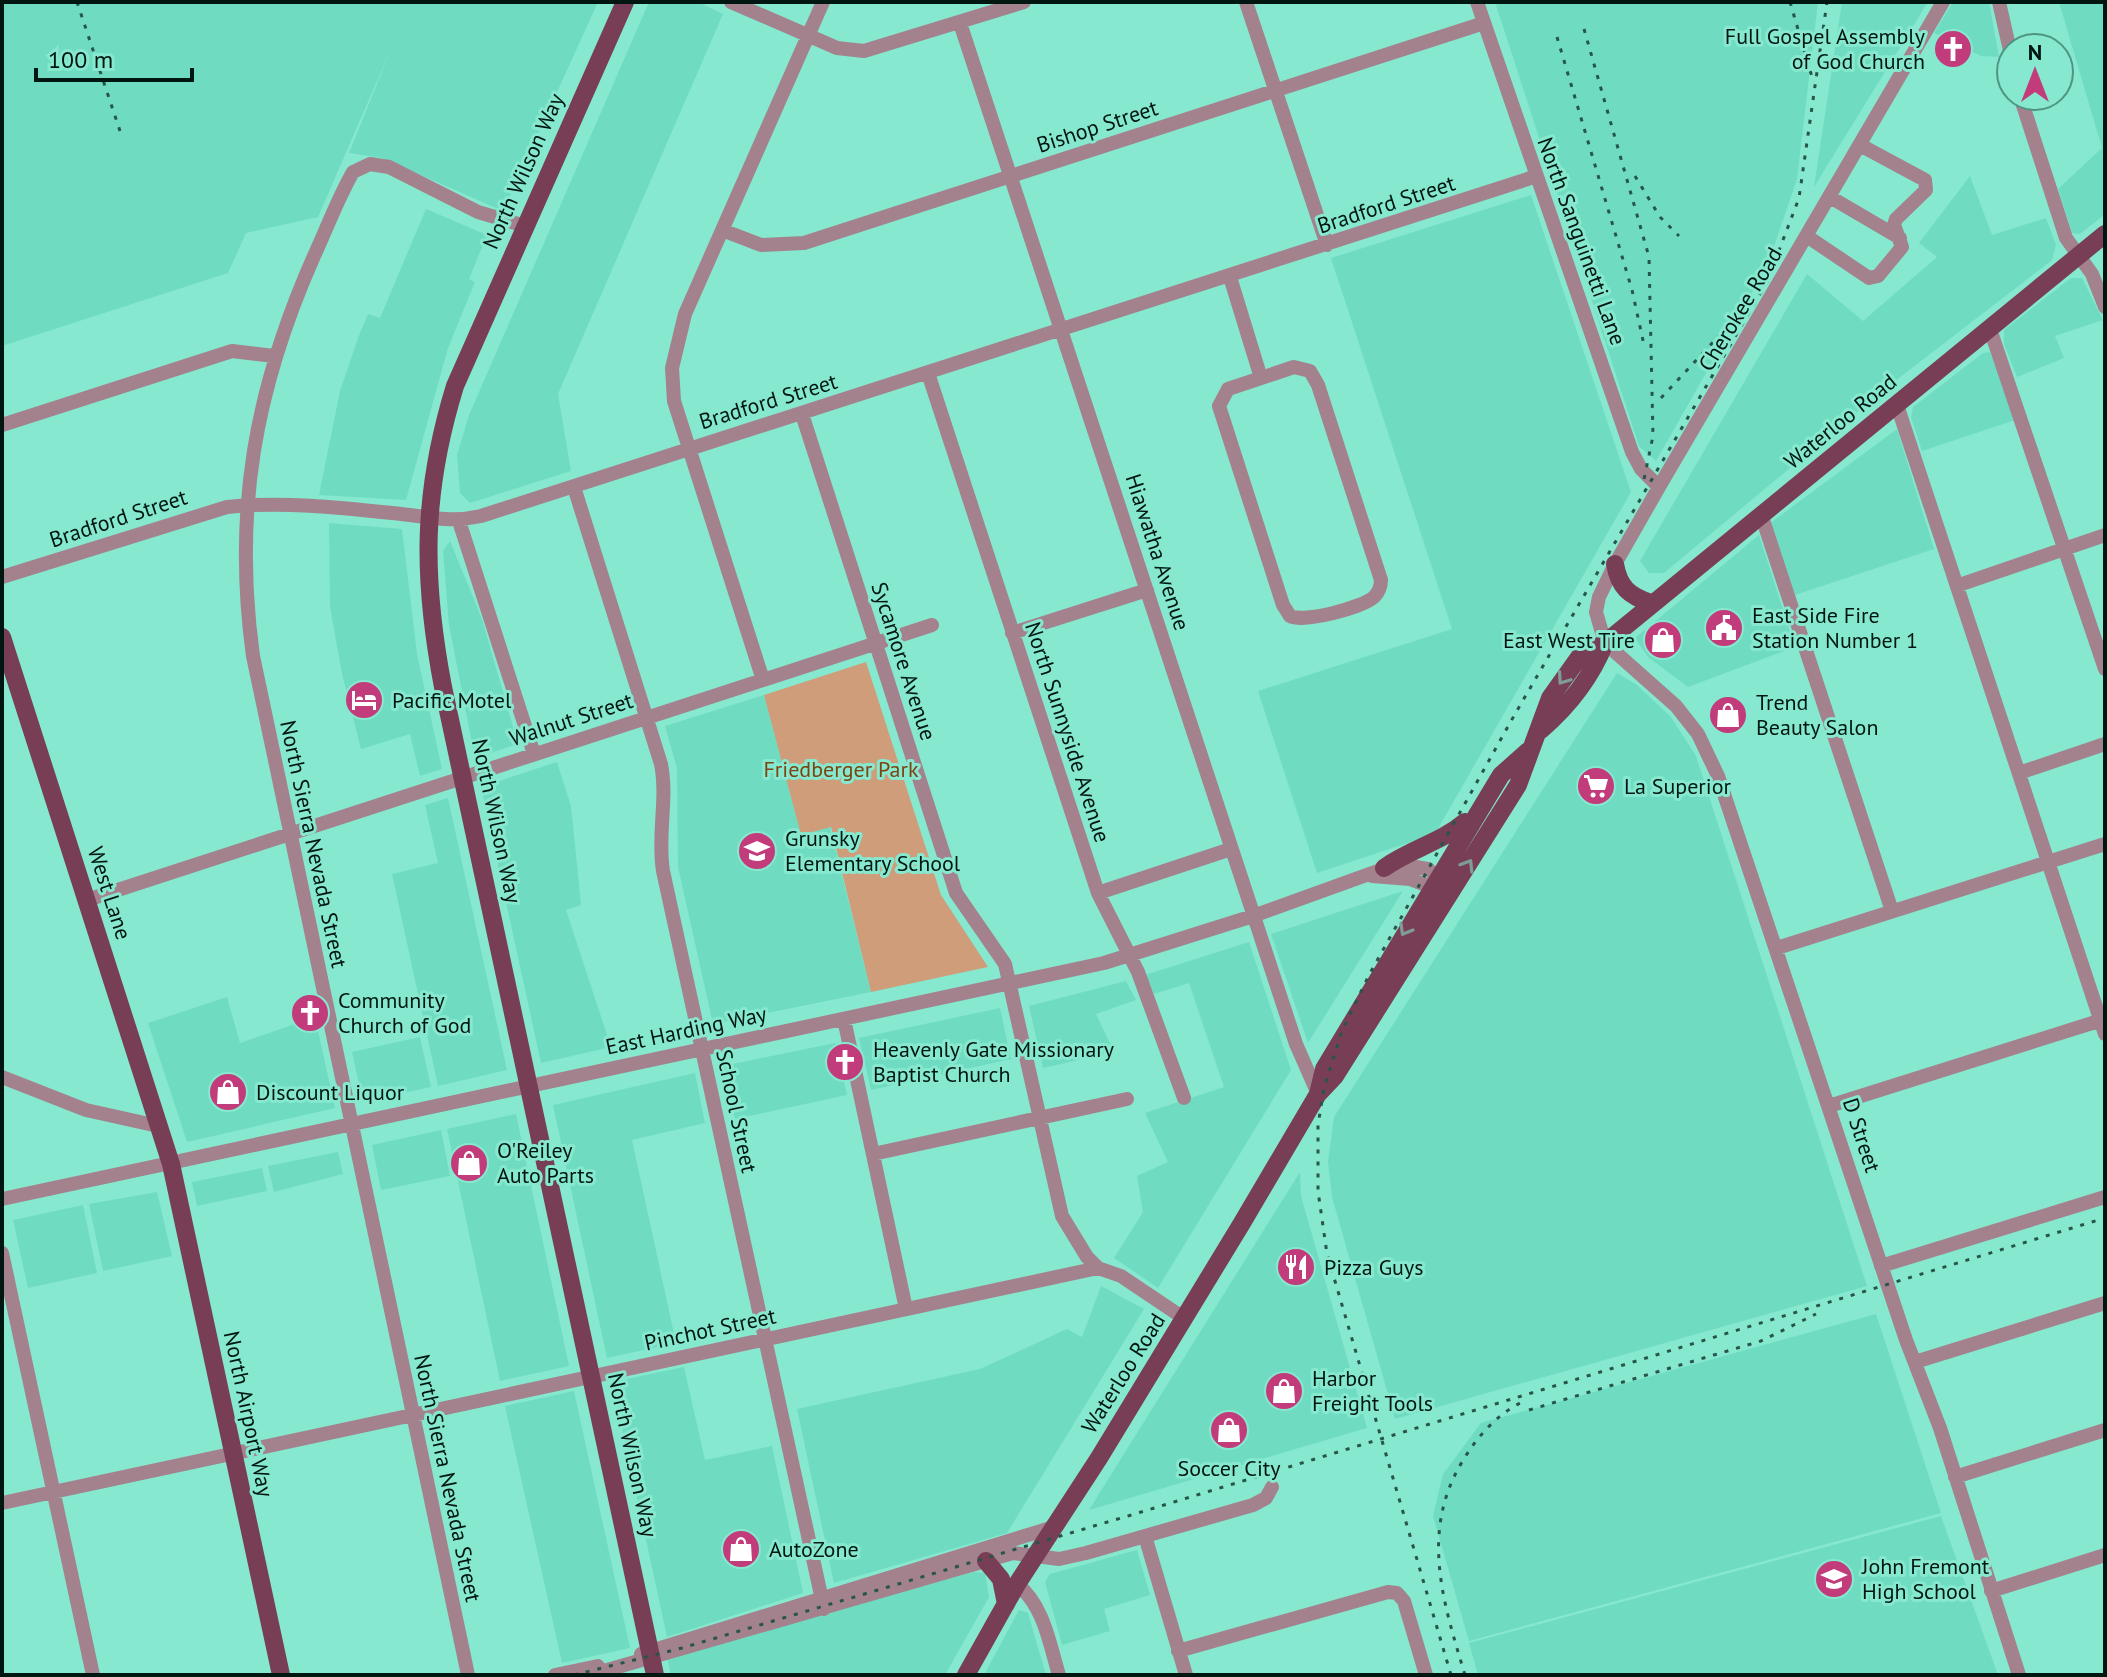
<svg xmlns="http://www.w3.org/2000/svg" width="2107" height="1677" font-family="'PT Sans',sans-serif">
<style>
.built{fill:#6fdcc1}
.green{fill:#cf9d7a}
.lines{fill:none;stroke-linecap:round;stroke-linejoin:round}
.minor{stroke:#a4828d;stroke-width:14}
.major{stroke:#783e55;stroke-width:18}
.rail{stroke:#28554a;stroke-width:3;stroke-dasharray:4 8;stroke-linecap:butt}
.oneway{stroke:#809c98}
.labels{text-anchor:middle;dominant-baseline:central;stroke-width:6;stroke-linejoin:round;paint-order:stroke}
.poi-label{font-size:22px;fill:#001711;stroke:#86e8cf;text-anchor:start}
.street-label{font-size:22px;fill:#001711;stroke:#86e8cf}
.park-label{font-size:22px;fill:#7d4310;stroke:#86e8cf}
</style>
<rect width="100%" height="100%" fill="#86e8cf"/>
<!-- built -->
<path class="built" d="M2,2H598L503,211L382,158L349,153L391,49L318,217L246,233L228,273L2,346Z
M649,2H698L723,14L558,394L571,471L470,503L460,493L457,455L469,415Z
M1495,2H1818L1797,179L1768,264L1656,461L1639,446Z
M1842,2H1928L1814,187Z
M1953,2H1989L1999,57L1981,56L1934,33Z
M2059,2H2105V214L2080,234L2072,233L2058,189L2102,148Z
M1970,176L1992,235L2046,218L2056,245L2052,260L1886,388L1664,573H1649L1640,561L1807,274L1863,321L1937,257L1919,243Z
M1531,195L1631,492L1435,834L1317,873L1258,691L1452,629L1331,258Z
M426,209L487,235L469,279L475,282L448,348L406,500L319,495L340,391L358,338L368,314L380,318Z
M2071,278H2082L2103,320L2055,336L2064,358L2017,377L2004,344V330Z
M1990,352L2015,420L1922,451L1911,417L1913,407L1983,353Z
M1897,429L1934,549L1795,595L1769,524Z
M329,523L402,529L417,654L442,769L420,776L410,734L361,749L342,674L330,607Z
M1759,535L1795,647L1688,687L1648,657L1635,638Z
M450,541L482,619L518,744L475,758L449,625L443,551Z
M1617,673L1637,685L1671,717L1696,756L1867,1286L1395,1419L1332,1197L1328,1161L1334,1117Z
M764,695L801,834L830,827L871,992L713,1024L678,867L677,768L665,726Z
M557,762L571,806L581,905L566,910L611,1047L541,1063L481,787Z
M448,798L507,1070L438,1086L392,874L438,863L425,805Z
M1403,891L1351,974L1308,1043L1271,934Z
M1249,942L1291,1070L1158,1288L1114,1258L1143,1212L1137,1176L1168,1162L1145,1113L1224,1087L1189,983L1154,994L1145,975Z
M1126,981L1136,1000L1096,1014L1114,1052L1043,1068L1029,1006Z
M227,997L240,1043L315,1017L335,1108L187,1142L148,1023Z
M1000,1008L1011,1059L871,1090L859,1038Z
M420,1037L431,1087L363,1102L352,1052Z
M835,1043L847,1095L735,1119L723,1066Z
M695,1073L705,1123L632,1140L676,1343L607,1358L553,1105Z
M516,1114L569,1366L500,1381L447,1129Z
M441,1130L450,1176L381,1190L372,1145Z
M338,1152L343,1174L274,1192L268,1166Z
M262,1168L267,1191L197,1206L192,1182Z
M1300,1172L1301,1196L1367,1428L1089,1510Z
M157,1192L172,1256L103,1271L89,1204Z
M83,1205L97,1273L28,1288L13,1220Z
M1101,1286L1144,1309L1007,1533L834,1583L797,1409L980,1369L1067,1329L1082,1337Z
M1876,1314L1941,1513L1469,1641L1433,1516L1443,1474L1481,1423Z
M684,1367L705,1460L772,1446L803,1593L667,1637L612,1382Z
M574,1391L630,1648L562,1663L505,1406Z
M1941,1516L1998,1675H1478L1469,1643Z
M1137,1550L1150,1595L1104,1609L1110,1631L1062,1645L1045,1582L1050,1574Z
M973,1572L985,1573L989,1597L945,1675H671L667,1657Z
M1019,1610L1028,1613L1046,1675H984Z"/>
<!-- green -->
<path class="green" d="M866,662L941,895L988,967L871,992L831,827L801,835L764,695Z"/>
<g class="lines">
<!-- minor -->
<path class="minor" d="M731,2L837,48L864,51L1024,2
M1246,2L1327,245
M1477,2L1632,452L1641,469L1659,487
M1943,2L1659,487L1615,564L1599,597L1596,612L1605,643L1676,706L1698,734L1718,776L1906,1340L1940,1428L2019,1675
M1999,2L2011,55
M960,23L1296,1044L1318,1094
M2020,96L2066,238L2092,274L2105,307
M1830,197L1900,238
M722,230L761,245L804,243L1484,23
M1808,237L1869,278L1878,276L1902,247L1894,225L1896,219L1926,190L1925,180L1860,145
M1230,277L1261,378
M1990,329L2105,669
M1294,367L1310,371L1318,385L1381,580C1381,587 1379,592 1374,597C1361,608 1304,623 1290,616L1283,605L1219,406L1228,389Z
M928,373L1098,893L1138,972L1184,1098
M1897,405L2105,1034
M802,414L956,893L1005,964L1062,1216L1087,1257L1098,1268L1121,1276L1185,1319
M2,425L232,351L274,356
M574,487L661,764C668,800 657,835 663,871L824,1609
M1762,517L1892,911
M459,521L534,754
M2,577L227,507C284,501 344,508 401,514C432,517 450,523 481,516L1537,176
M1959,585L2105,535
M1012,633L1147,590
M763,680L674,401L672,368L685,314L823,2
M2019,773L2105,744
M1372,876L1410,879L1439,890
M1098,893L1231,849
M87,900L932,625
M1777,948L2105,844
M844,1019L906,1309
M2,1077L86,1110L158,1126
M1829,1106L2105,1019
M873,1154L1127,1099
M2,1199L1104,963L1253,916L1397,864L1428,869L1445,884
M2,1253L93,1675
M1881,1266L2105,1197
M1915,1362L2105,1303
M1955,1477L2105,1430
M2,1503L1098,1268
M1145,1536L1186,1675
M1017,1584C1044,1606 1049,1642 1059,1675
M1991,1591L2105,1555
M1178,1651L1388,1592L1397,1593L1404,1601L1426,1675
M641,1654L1054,1527
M468,1675L253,656C233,511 255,389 314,256C327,228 338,198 353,172L370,164L389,167L478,212L525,226
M555,1675L598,1666
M590,1675L1013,1553L1059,1559L1086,1553L1253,1505L1266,1498L1272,1487"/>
<!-- major -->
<path class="major" d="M625,2L455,386C422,493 422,577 443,687L655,1675
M1615,564C1619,587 1629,596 1651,603
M2,637L171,1164L281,1675
M1541,730C1570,705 1591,678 1605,643
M1384,868C1410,849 1440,843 1465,822
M1318,1094L1335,1076L1518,785L1550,698L1580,656L1605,643L2105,234
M986,1561L1001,1579L1006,1604
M966,1675L1017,1584L1099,1458L1242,1223L1318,1094L1324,1069L1501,775L1528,751"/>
<!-- rail -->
<path class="rail" d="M77,2L122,137
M1790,2L1812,77
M1584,29L1649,257L1653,436L1643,484
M1557,37L1632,290L1644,345
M1635,176L1660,217L1679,236
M1661,398L1743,310
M1529,1410L1761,1341L1816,1314
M574,1675L682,1648L1138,1513L2105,1218
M1451,1675L1327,1254L1318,1191V1125L1324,1088L1342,1031L1369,975L1515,714L1767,282L1799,198L1827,2
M1465,1675C1443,1602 1420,1532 1462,1462C1477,1437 1496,1415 1522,1402"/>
</g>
<!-- one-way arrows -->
<defs><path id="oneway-chevron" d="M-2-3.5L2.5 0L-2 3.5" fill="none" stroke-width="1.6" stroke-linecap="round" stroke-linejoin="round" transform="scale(2)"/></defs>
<g class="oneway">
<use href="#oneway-chevron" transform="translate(1563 679) rotate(125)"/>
<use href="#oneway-chevron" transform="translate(1468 865) rotate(-58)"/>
<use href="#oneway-chevron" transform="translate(1405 930) rotate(120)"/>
</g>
<!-- icons -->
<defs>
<symbol id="church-disc" viewBox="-11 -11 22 22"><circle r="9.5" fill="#c23b7a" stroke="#86e8cf"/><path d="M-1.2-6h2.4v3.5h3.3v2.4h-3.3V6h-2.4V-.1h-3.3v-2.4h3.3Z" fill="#fff"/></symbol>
<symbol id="civic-disc" viewBox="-11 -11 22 22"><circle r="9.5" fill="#c23b7a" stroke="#86e8cf"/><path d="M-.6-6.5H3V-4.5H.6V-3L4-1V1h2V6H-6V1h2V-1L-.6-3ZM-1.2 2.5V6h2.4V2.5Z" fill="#fff"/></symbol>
<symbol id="shop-disc" viewBox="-11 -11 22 22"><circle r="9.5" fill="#c23b7a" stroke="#86e8cf"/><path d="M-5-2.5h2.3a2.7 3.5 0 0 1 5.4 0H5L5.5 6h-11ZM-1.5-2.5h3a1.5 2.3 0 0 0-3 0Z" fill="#fff"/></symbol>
<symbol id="hotel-disc" viewBox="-11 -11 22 22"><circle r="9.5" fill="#c23b7a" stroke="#86e8cf"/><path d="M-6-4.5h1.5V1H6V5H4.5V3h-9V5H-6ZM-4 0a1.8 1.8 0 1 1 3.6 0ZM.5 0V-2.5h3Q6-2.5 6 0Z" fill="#fff"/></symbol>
<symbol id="supermarket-disc" viewBox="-11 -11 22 22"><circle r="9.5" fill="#c23b7a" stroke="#86e8cf"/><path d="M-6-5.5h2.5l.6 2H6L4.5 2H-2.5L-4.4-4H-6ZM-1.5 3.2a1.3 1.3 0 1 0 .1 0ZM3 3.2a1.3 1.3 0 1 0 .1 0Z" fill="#fff"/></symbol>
<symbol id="school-disc" viewBox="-11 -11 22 22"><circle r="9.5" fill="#c23b7a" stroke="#86e8cf"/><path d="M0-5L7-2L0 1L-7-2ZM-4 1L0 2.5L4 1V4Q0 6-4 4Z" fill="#fff"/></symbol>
<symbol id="restaurant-disc" viewBox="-11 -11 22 22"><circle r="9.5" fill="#c23b7a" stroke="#86e8cf"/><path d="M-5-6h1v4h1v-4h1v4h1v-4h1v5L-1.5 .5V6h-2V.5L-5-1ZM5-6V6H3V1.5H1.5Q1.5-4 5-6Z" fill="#fff"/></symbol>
</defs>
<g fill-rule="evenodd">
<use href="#church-disc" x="1931" y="27" width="44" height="44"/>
<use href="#civic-disc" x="1702" y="606" width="44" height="44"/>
<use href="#shop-disc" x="1641" y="618" width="44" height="44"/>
<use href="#hotel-disc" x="342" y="678" width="44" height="44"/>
<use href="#shop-disc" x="1706" y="693" width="44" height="44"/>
<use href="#supermarket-disc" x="1574" y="764" width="44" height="44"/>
<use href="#school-disc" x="735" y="829" width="44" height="44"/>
<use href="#church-disc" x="288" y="991" width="44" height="44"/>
<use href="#church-disc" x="823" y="1040" width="44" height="44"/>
<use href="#shop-disc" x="206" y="1070" width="44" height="44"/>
<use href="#shop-disc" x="447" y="1141" width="44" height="44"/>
<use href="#restaurant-disc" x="1274" y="1245" width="44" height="44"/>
<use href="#shop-disc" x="1262" y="1369" width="44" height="44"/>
<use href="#shop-disc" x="1207" y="1408" width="44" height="44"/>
<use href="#shop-disc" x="719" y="1527" width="44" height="44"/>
<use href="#school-disc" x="1812" y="1557" width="44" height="44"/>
</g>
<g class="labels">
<!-- poi labels -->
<g class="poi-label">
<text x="1925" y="36" text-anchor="end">Full Gospel Assembly<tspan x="1925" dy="25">of God Church</tspan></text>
<text x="1752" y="615">East Side Fire<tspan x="1752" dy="25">Station Number 1</tspan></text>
<text x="1635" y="640" text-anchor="end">East West Tire</text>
<text x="392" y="700">Pacific Motel</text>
<text x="1756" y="702">Trend<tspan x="1756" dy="25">Beauty Salon</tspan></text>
<text x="1624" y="786">La Superior</text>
<text x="785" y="838">Grunsky<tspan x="785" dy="25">Elementary School</tspan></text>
<text x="338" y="1000">Community<tspan x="338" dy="25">Church of God</tspan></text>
<text x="873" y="1049">Heavenly Gate Missionary<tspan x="873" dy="25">Baptist Church</tspan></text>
<text x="256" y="1092">Discount Liquor</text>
<text x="497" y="1150">O'Reiley<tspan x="497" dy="25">Auto Parts</tspan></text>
<text x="1324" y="1267">Pizza Guys</text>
<text x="1312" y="1378">Harbor<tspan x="1312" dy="25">Freight Tools</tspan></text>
<text x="1229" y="1468" text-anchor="middle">Soccer City</text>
<text x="769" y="1549">AutoZone</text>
<text x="1862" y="1566">John Fremont<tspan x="1862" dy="25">High School</tspan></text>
</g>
<!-- street labels -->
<g class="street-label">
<text transform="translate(1097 126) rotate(-18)">Bishop Street</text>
<text transform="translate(523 171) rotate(-66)">North Wilson Way</text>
<text transform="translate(1386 204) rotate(-18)">Bradford Street</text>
<text transform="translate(1582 241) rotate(70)">North Sanguinetti Lane</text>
<text transform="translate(1740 309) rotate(-59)">Cherokee Road</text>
<text transform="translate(768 401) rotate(-17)">Bradford Street</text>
<text transform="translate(1840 421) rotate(-39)">Waterloo Road</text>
<text transform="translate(118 518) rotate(-18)">Bradford Street</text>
<text transform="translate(1158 552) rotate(72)">Hiawatha Avenue</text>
<text transform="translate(904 661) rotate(72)">Sycamore Avenue</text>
<text transform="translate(571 719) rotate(-18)">Walnut Street</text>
<text transform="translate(1068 732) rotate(72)">North Sunnyside Avenue</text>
<text transform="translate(497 821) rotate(78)">North Wilson Way</text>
<text transform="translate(314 844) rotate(78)">North Sierra Nevada Street</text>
<text transform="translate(110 893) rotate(72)">West Lane</text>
<text transform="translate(686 1030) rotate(-12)">East Harding Way</text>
<text transform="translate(737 1111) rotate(78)">School Street</text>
<text transform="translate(1862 1135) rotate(72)">D Street</text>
<text transform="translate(710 1329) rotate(-12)">Pinchot Street</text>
<text transform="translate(1123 1373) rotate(-58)">Waterloo Road</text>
<text transform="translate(249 1414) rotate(78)">North Airport Way</text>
<text transform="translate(633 1455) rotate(78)">North Wilson Way</text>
<text transform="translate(448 1478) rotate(78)">North Sierra Nevada Street</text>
</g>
<!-- park labels -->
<g class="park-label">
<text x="841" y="769">Friedberger Park</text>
</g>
</g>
<!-- border -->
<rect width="2107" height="1677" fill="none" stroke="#001711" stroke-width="8"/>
<!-- north arrow -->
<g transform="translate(2035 72)"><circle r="38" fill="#86e8cf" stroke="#509483" stroke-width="2"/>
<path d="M0-6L14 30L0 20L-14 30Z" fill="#c23b7a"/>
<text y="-12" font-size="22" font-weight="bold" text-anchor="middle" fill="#001711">N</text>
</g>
<!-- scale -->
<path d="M36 68v12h156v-12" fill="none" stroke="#001711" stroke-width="4"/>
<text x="48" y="68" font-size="24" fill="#001711" stroke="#86e8cf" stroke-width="6" paint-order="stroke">100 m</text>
</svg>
